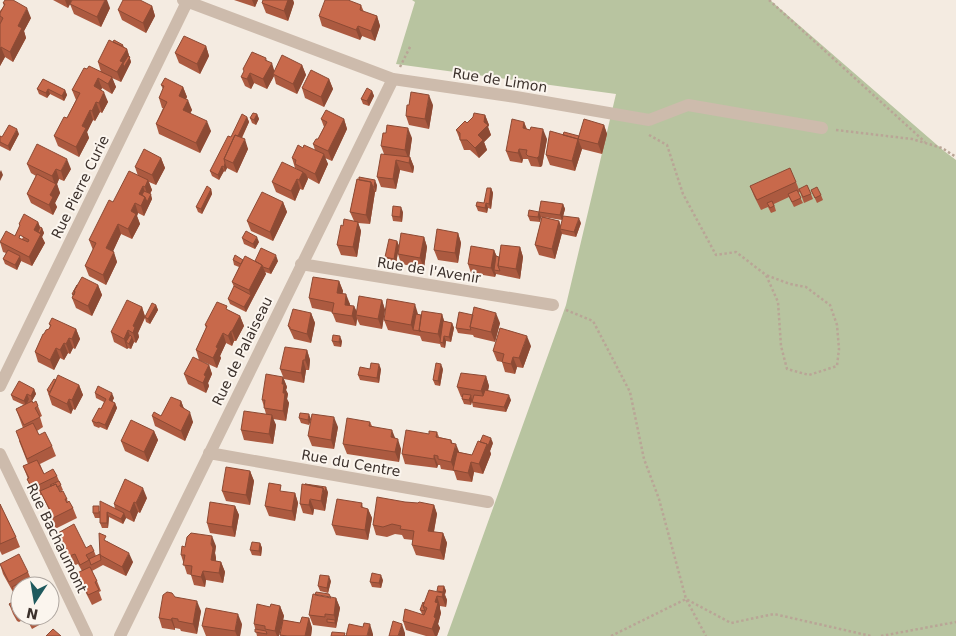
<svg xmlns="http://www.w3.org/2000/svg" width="956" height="636" font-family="'DejaVu Sans',sans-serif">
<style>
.green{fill:#b8c4a0}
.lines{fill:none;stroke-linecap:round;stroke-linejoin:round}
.path{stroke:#b9a596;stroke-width:2.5;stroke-dasharray:2.5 2.5;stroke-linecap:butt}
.minor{stroke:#cdbbac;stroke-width:12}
.wall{fill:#ac5a40;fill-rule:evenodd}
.shaded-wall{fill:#8c4a34}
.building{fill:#c8694b;stroke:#8c4a34;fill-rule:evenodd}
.labels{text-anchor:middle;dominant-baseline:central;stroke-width:4;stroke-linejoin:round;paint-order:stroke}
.street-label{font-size:14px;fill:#3b302b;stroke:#fbf5ee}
</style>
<rect width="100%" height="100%" fill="#f4ebe1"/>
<!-- green -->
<path class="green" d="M412,0H770L944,151L956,160V636H447L566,305L616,94L396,64L415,2Z"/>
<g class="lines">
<!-- path -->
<path class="path" d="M769,0L925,142
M400,67L411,45
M836,130L912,139L942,148L956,157
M649,135L667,145L683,194L716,255L736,252L766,275L778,302L781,346L787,369L809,375L837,366L839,349L837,325L830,305L806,287L790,284L766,275
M566,310L593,321L630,392L644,459L659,499L686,599L706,636
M611,636L686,599L731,623L774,614L871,636
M881,636L956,622"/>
<!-- minor -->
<path class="minor" d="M183,0L393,79L516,97L649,120L688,105L822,128
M301,264L553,305
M0,386L187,2
M209,453L488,502
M0,454L87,636
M120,636L393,79"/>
</g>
<!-- wall -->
<path class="wall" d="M53,0H72L68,8Z
M234,0H258L255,7Z
M263,0H293L294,3L288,21L266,13L262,3Z
M3,3L31,18L24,31L26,38L13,62L5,57L0,66V11L4,6Z
M70,4L110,8L101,27L74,14Z
M361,5L364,12L377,16L380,26L375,41L362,36L360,40L322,26L319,16Z
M152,6L155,16L146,33L122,20L118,10Z
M113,42L123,45L124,47L127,49L131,62L121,82L112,78L116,87L112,94L102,88L101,90L108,102L102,113L100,112L95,121L93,120L87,132L89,138L79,157L58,146L54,136L67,118L76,100L72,90L87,69L101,72L98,62Z
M206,46L209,56L200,74L179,63L175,53Z
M267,61L274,71L302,65L306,75L297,94L276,84L274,76L267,89L254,83L251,89L245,86L241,77Z
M43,79L65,90L67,95L64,101L50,94L47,98L39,94L37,89Z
M329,79L333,89L324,107L305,98L302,88Z
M161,85L183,87L187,97L186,99L192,110L190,113L211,131L200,153L159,134L156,124L163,108H162L159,98L163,89Z
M372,91L374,96L369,106L363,104L361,99Z
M433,105L429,129L409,125L406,116Z
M257,114L259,119L256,125L252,123L250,118Z
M485,115L489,125L488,127L491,135L484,142L487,150L479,158L470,150H464L456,130L467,123Z
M247,117L249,122L242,138L248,149L237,173L227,168L225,172L224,171L219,180L212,176L210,171L231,137Z
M321,119H344L347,129L332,161L325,158L328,164L319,184L308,178L303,190L300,189L295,201L276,192L272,182L297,169L295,168L292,158L315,150L313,144L318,139L324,127Z
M524,122L527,129L547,139L542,166L540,167L531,166L528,159H523L522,163L510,161L506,151Z
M604,125L607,134L602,154L582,149L575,171L550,165L546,155L563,135L579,136Z
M19,134L10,151L0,146V136L2,137Z
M412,138L409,157H410L414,167L413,173L400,170L396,189L381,187L377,177L384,154L381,146Z
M161,158L165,168L156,185L149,182L152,190L150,194L152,199L144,216L138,213L137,216L140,224L132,239L121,234L113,251L117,262L106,285L89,276L85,266L93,250L89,240L113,202L138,176L135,167Z
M27,164L71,169L64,181L59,179L57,184L60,193L55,203L57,207L53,215L31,203L27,194L36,176L31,173Z
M357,179L377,185L376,192H375L370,224L358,223L361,231L357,257L341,255L337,245L343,226L354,221L350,212Z
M796,182L800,192L798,193L803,203L794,207L789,197L774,204L776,211L771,213L768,207L761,210L754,196L750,186Z
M491,188L493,193L491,209L488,208L487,213L478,211L476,206L484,203Z
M211,189L212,194L202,214L198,212L196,207Z
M799,189L811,194L813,199L804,203Z
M811,190L821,195L823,200L817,203Z
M283,202L287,212L273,241L251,231L247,221Z
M563,204L565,209L562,220L543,217L559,221L561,227L581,223L576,237L562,234V233L555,259L539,255L535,245L542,217H541L540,222L530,221L528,216Z
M403,212L402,222L393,221L392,216Z
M38,222L40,227L42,228L44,233L42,237L45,243L32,266L21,261L17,270L5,264L3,259L6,253L3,252L0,242L15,236L20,226L19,224ZM20,235L23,237L22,239L19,238Z
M458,233L461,243L458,263L438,260L434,250Z
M424,237L427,247L424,268L401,264L398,254Z
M242,238L259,242L255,249L244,244Z
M397,241L399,246L396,264L387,262L385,257Z
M520,247L523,257L520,279L496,274L495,277L471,273L468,264L494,250L497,257H499Z
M233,260L255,261H278L271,274L265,272L266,274L246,312L230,304L228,299L234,287L232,282L239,267L234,265Z
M339,281L343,291L342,294L350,304V306H354L357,312L382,300L385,310L382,329L360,325L357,319L356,326L336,322L332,312L312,308L309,298Z
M98,285L102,295L92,316L76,308L72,298L73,296L72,294Z
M156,305L158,310L150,324L146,322L145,318L138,333L139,337L136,343L134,342L131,349L128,348L127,349L114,342L111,332L142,307L145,316Z
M228,310L240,316L244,326L236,341H234L232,346L226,343L220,356L221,358L217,368L199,360L196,350L206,328L205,325Z
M311,313L315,323L311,343L294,339L288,326Z
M442,314L444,321L452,323L454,328L451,342L446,341L445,348L441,347L440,344L422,341L420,336L388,330L384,320L418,315Z
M500,323L495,342L474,337L473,335L458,333L456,328Z
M49,324L76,329L80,339L75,349L73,348L70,354L68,353L64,360L60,358L54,370L38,362L35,352L44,334L49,329L50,326Z
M332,341H342L341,347L334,346Z
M531,346L523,368L517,367L515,374L505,372L502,362L497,361L493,351Z
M307,350L310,360L309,370H306L304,383L284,379L280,369Z
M209,365L212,374L208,383L209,386L206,393L188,384L184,374Z
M370,369H381L379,383L360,380L358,375Z
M443,369L440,386L435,385L433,380Z
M486,376L489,386L488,391L511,400L506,412L473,407L472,402L471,405L464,404L462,399L463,398L461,397L457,387Z
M283,377L287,387L286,390L288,394L287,399L289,403L286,421L273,419L276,425L273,444L244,440L241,430L266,414L262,400Z
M56,380L79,385L83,395L75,410L73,409L71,414L52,405L47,390Z
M34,389L36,394L32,401L33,403L38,406L42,416L40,417L43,427L37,431L39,435L52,446L56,456L40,464L44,474L57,476L63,490L60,492L67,499L68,502L73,508L77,518L55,529L47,511L49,510L42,495L36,498L31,489L27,479H28L23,466L28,464L19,441L23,428L16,409L24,405L13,400L11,395Z
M95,393L114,398L112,401L115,403L117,408L107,430L100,427L99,428L94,426L92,421L101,409L104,402L96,398Z
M181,401L184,409L193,422L185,441L155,426L152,416H161Z
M299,418L311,419L309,425L301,423Z
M370,422L372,426L395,438L401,449L399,462L347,454L343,444Z
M338,427L334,449L312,446L308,436Z
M154,431L158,440L148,462L125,451L121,441Z
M437,432L439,437L451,440L452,443L459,452L472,455L493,443L490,451L491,454L483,474L474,472L472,482L457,480L454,471L441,469L440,465H438L437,468L405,464L402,454L429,434Z
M250,471L254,481L250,505L226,501L222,491Z
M328,492L325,511L314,509L313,515L303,513L300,504Z
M295,493L298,503L295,521L269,516L265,506Z
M147,498L140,513L138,512L134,522L126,518L123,524L109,517L108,528H102L100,523V518H95L93,513L100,511L115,509L114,504Z
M405,502L434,505L437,514L434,532L443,533L447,543L444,560L416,555L412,545L413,540L404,539L402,535L395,534L387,537L376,535L373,525Z
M362,503L363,508L368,509L372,518L368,540L336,535L332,525Z
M0,504L16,537L20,547L2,555L0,551Z
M235,506L239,515L235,537L210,533L207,523Z
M58,533L86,548L94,551L96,556L100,554L107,541L133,562L126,576L103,565L92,571L97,581L101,591L99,592L102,600L92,605L81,583L77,573L82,571L78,564L73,566L61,542Z
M260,543L262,548L261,556L252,555L250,550Z
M216,546L215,553L216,558V561L221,562L225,572L223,583L206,580L205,587L194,585L191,575L187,574L181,555Z
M0,564L28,572L32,582L20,586V616H47L48,620L32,629L26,618L19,622L17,621L13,614L9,604L17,599L14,592H13L3,574Z
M383,580L381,588L372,587L370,582Z
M331,581L328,593L320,591L318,586Z
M444,586L446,591L445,595L447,600L446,607L440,606V609L441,613L438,624L440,628L437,636H426L406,630L403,621L422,614L420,610L424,603Z
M175,597L201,611L197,634L181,631L180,629L175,628V630L162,628L159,618Z
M331,598H336L340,608L336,628L313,625L309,615Z
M280,606L284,616L283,620L300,623L309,618L312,628L311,636H280L282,625L279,636H257L254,624L270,607Z
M242,624L240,636H206L202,626Z"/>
<!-- shaded-wall -->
<path class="shaded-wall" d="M65,0H72L68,8Z
M105,0H107L110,8L101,27L97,17Z
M252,0H258L255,7Z
M288,0H293L294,3L288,21L284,11Z
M152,6L155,16L146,33L143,23Z
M27,8L31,18L24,31L26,38L13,62L10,52L18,26Z
M377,16L380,26L375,41L371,31Z
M358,26L362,36L360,40L356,30Z
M206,46L209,56L200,74L197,64Z
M1,47L5,57L0,66V49Z
M127,49L131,62L121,82L117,72L120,61Z
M266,58L269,68L272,63L275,73L273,74L274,76L267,89L263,79Z
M302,65L306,75L297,94L293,84Z
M250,73L254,83L251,89L247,79Z
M112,77L116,87L112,94L108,84Z
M98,78L102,88L98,96L94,86Z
M329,79L333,89L324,107L321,97Z
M183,87L187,97L182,106L179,96Z
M48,89L50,94L47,98L46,93Z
M65,90L67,95L64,101L62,96Z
M372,91L374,96L369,106L367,101Z
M104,92L108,102L102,113L99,103Z
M429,95L433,105L429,129L425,119Z
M188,100L192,110L187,120L183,110Z
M96,102L100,112L95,121L92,111Z
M90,110L93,120L87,132L89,138L79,157L76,147L82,126Z
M257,114L259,119L256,125L254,120Z
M485,115L489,125L488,127L491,135L484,142L487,150L479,158L475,148L478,135L484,122Z
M247,117L249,122L230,162L227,160Z
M344,119L347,129L332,161L328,151Z
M207,121L211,131L200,153L196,143Z
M524,122L527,131L523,128Z
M604,125L607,134L602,154L598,144Z
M408,128L412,138L409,160L405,150Z
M17,129L19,134L10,151L8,146Z
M543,129L547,139L542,166L540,167L537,158Z
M245,139L248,149L237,173L233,163Z
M578,139L582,149L575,171L572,161Z
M519,149L523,159L522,163L518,153Z
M324,154L328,164L319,184L315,174Z
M410,157L414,167L413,173L409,163Z
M161,158L165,168L156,185L152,175Z
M67,159L71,169L64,181L61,171Z
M396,160L400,170L396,189L393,179Z
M225,163L227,168L225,172L224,167Z
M222,166L224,171L219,180L218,175Z
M56,169L59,179L57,184L60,193L55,203L57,207L53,215L49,205L50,195L55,185L52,176Z
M1,170L3,175L0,181V172Z
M303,172L306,174L308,179L303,190L299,180Z
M297,179L300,189L295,201L291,191Z
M148,180L152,190L148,197L145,187Z
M375,180L377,185L376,192L374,187Z
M371,182L375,192L370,224L366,215Z
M143,186L146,196L151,194L152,199L144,216L141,206L139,194Z
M491,188L493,193L491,209L489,204Z
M211,189L212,194L202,214L201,209Z
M283,202L287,212L273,241L270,232Z
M135,203L138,213L137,216L140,224L132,239L128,229L131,211Z
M486,203L488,208L487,213L485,208Z
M563,204L565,209L562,220L560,215Z
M401,207L403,212L402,222L400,217Z
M539,212L541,217L540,222L538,217Z
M579,218L581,223L576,237L574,232Z
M559,221L562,229H560L562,233L555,259L552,249Z
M38,222L41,230L42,228L44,233L42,237L45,243L32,266L29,257L34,230Z
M358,222L361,231L357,257L353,247Z
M118,224L121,234L110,258L106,248Z
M458,233L461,243L458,263L455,253Z
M257,237L259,242L255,249L253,244Z
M424,237L427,247L424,268L420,258Z
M397,241L399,246L396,264L394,259Z
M520,247L523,257L520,279L516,269Z
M494,250L498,260L494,270L496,274L495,277L491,268Z
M114,252L117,262L106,285L103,275Z
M276,255L278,261L271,274L269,269Z
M20,256L21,261L17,270L15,265Z
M262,265L266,274L252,300L249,290Z
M339,281L343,291L341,303L337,293Z
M98,285L102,295L92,316L88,306Z
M346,294L350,304L348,315L345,305Z
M251,295L252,300L246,312L244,307Z
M382,300L385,310L382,329L378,319Z
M415,304L418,314L413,330L411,325Z
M156,305L158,310L150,324L148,319Z
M354,306L358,315H356L357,319L356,326L352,316Z
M142,307L145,317L138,333L139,337L136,343L133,333V326Z
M311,313L315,323L311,343L307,334Z
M496,313L500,323L495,342L491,332Z
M442,314L445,324L441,342L438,334Z
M240,316L244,326L236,341L232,331Z
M452,323L454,328L451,342L449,337Z
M76,329L80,339L75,349L72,339Z
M128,330L131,339L132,337L134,342L131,349L129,344L126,342L128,348L127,349L124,339Z
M231,331L234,341L232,346L228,336Z
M223,333L226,343L220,356L221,358L217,368L213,358L216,347Z
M340,336L342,341L341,347L339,342Z
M444,336L446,341L445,348L443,343Z
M527,336L531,346L523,368L519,358Z
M69,338L73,348L70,354L66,344Z
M64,343L68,353L64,360L60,350Z
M56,348L60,358L54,370L50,360Z
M307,350L310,360L309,370L305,360Z
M513,357L517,367L515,374L511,364Z
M303,360L306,370L304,383L301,373Z
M379,364L381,369L379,383L377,378Z
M441,364L443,369L440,386L438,381Z
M209,365L212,374L208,383L209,386L206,393L203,383L204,375Z
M486,376L489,386L485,401L481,391Z
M283,377L287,387L286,390L288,394L287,399L289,403L286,421L283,411V393L282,384Z
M79,385L83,395L75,410L72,400Z
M34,389L36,394L32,401L31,396Z
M112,393L114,398L111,405L109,400Z
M27,394L29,399L26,406L24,401Z
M471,395L472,400L471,405L469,400Z
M509,395L511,400L506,412L504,407Z
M69,399L73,409L71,414L67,404Z
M181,401L185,411L180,406Z
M115,403L117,408L107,430L105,425Z
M190,412L193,422L185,441L181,431Z
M309,414L311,419L309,425L308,420Z
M272,415L276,425L273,444L269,434Z
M334,417L338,427L334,449L331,440Z
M392,430L396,440L391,437Z
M154,431L158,440L148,462L144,452Z
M491,438L493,443L490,451L491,454L483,474L479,464L487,444Z
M398,439L401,449L399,462L395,452Z
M451,440L455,450L456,444L460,454L455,472L451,462Z
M434,455L438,465L437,468L434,459Z
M471,462L474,472L472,482L468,473Z
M250,471L254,481L250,505L246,495Z
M326,487L328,492L325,511L321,501L323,488Z
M143,488L147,498L140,513L136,503Z
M295,493L298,503L295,521L292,511Z
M310,499L314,509L313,515L309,505Z
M134,502L138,512L134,522L130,512Z
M434,505L437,514L432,541L428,531Z
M235,506L239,515L235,537L232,527Z
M368,509L372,518L368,540L365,530Z
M107,512L109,517L108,528L107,523Z
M124,513L126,518L123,524L121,519Z
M443,533L447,543L444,560L440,550Z
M212,536L216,546L215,553L216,558L214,570L211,560V544Z
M260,543L262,548L261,556L259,551Z
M129,553L133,562L126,576L122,567Z
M221,562L225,572L223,583L219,573Z
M203,571L206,580L205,587L201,577Z
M381,575L383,580L381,588L379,583Z
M329,576L331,581L328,593L327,588Z
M444,586L446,591L444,596L445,595L447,600L446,607L442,597Z
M437,596L440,606V609L441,613L438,624L440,628L437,636H435L432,629L435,602Z
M336,598L340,608L336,628L335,623V620L334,615Z
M197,601L201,611L197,634L193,624Z
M280,606L284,616L279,636H277L275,631Z
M238,614L242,624L240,636H237L235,631Z
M172,618L175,628V630L171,620Z
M309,618L312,628L311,636H305Z
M370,624L373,634V636H367Z
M402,624L405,633V636H398Z"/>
<!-- building -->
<path class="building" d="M5,0H13L27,8L18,26L22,28L10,52L1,47L0,49V24L3,18L0,16V13L5,4L3,3Z
M72,0H105L97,17L70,4Z
M123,0H140L152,6L143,23L118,10Z
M263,0H288L284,11L262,3Z
M325,0H348L361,5L360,10L377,16L371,31L358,26L356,30L319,16Z
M184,36L206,46L197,64L175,53Z
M109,40L127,49L120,61L123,62L117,72L98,62Z
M114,40L123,45L122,46L113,42Z
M252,52L266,58L265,60L272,63L263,79L250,73L247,79L241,77L244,71L243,69Z
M282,55L302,65L293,84L273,74Z
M128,56L130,57L124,67L123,64Z
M89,66L112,77L108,84L98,78L94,86L104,92L99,103L96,102L92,111L90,110L82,126L86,128L76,147L54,136L64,117L67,118L80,93L72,90L84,68L87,69Z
M311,70L329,79L321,97L302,88Z
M165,78L183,87L179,96L188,100L183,110L207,121L196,143L156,124L167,102L159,98L164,86L161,85Z
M43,79L65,90L62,96L48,89L46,93L37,89Z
M367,88L372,91L367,101L361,99Z
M411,92L429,95L425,119L406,116L407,105H409Z
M326,110L344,119L328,151L313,144L316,139H318L327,122L321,119Z
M253,113L257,114L254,120L250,118Z
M474,113L485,115L484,122L488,125L478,135L483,140L475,148L467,140H460V133L456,130L465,121L467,123L473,117Z
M242,114L247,117L238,136L235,135L224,159L225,163L224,167L222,166L218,175L210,171L228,136L231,137Z
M512,119L524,122L523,128L530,130L531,127L543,129L539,156L537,158L528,156L526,154L527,150L519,149L518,153L506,151Z
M584,119L604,125L598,144L578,139Z
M9,125L17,129L8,146L0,142V136L2,137Z
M387,125L408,128L405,150L381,146L383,133H386Z
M550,131L578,139L572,161L546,155Z
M564,132L579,136L578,139L563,135Z
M235,135L245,139L233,163L224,159Z
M37,144L67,159L61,171L56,169L52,176L27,164Z
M298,145L303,148L304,145L324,154L315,174L295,164L296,160L292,158Z
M144,149L161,158L152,175L135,167Z
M381,154L410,157L409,163L396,160L393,179L377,177Z
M282,162L303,172L299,180L297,179L291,191L272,182Z
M790,168L796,182L757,200L750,186Z
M129,171L148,180L145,187L143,186L139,194L145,197L141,206L135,203L131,211L136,214L128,229L118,224L106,248L114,252L103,275L85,266L96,243L89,240L109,200L113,202Z
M37,174L56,184L50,195L53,197L49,205L27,194Z
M359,177L375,180L374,187H373L371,182L359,180Z
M357,179L371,182L366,215L350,212Z
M807,185L811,194L803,197L799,189Z
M207,186L211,189L201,209L196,207Z
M817,187L821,195L815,198L811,190Z
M487,188H491L489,204L486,203L485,208L476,206L477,202L484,203Z
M797,190L801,198L792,202L788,194Z
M144,191L151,194L147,202L145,197L142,195Z
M262,192L283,202L270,232L247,221Z
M541,201L563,204L560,215L539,212Z
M772,201L774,206L770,208L767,203Z
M393,206L401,207L400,217L392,216Z
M529,210L539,212L538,217L528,216Z
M24,214L38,222L34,230L41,234L29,257L0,242L6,231L15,236L20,225L19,224ZM20,235L29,240L28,242L19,238Z
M563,216L579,218L574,232L560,229Z
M542,217L559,221L552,249L535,245Z
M344,219L358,222L353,247L337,245L341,225L343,226Z
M40,227L42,228L40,233L38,232Z
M437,229L458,233L455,253L434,250Z
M246,231L257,237L253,244L242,238Z
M401,233L424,237L420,258L398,254Z
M389,239L397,241L394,259L385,257Z
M501,245L520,247L516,269L498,266Z
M471,246L494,250L491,268L468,264Z
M261,248L276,255L269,269L263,267L262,265L255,261Z
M8,250L20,256L15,265L3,259Z
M235,255L243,260L241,264L233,260Z
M245,256L262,265L249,290L232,282Z
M496,256L499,257L498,266L500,271L494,270Z
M82,277L98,285L88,306L72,298L75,291H74Z
M313,277L339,281L337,293L346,294L345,305L354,306L352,316L332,313L334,303L309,298Z
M77,285V286L74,291L75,292L74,295L72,294Z
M234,286L251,295L244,307L228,299Z
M359,296L382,300L378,319L356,315Z
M387,299L415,304L411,325L384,320Z
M127,300L142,307L133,326L135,327L133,333L128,330L124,339L111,332Z
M217,302L227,306L226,309L240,316L232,331H231L228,336L223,333L216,347L218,348L213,358L196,350L207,326L205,325Z
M152,303L156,305L148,319L145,317Z
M474,307L496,313L491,332L470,327Z
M293,309L311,313L307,334L290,329V327L288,326Z
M422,311L442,314L438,334L419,331Z
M459,312L473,315L470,327L471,330L456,328Z
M416,314L421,315L419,331H421L413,330Z
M52,318L76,329L72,339L69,338L66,344L64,343L60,350L56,348L50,360L35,352L43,334H44L46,330L49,329L51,325L49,324Z
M443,321L452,323L449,337L444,336L443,343L440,342Z
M500,328L527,336L519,358L513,357L511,364L502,362L504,354L493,351Z
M130,335L132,337L129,344L126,342Z
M333,335L340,336L339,342L332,341Z
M285,347L307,350L305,360H303L301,373L280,369Z
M193,357L209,365L204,375L206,376L203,383L184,374Z
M371,363L379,364L377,378L358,375L360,367L370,369Z
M436,363L441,364L438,381L433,380Z
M461,373L486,376L481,391L457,387Z
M266,374L283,377L282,384H284L283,393H285L283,411L264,408L265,400H262Z
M58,375L79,385L72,400L69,399L67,404L49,395Z
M54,379L56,380L50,392L47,390Z
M19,381L34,389L31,396L27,394L24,401L11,395Z
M98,386L112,393L109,400L115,403L105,425L98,422L97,423L92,421L99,408L101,409L106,399L95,393Z
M485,390L509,395L504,407L472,402L474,395L483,396Z
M463,394L471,395L469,400L462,399Z
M171,397L181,401L180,406L190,412L181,431L152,416L154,412L161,416Z
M32,401L33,403L36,401L38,406L35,408L40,417L24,425L16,409Z
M244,411L272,415L269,434L241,430Z
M300,413L309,414L308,420L299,418Z
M312,414L334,417L331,440L308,436Z
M347,418L370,422L369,426L392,430L391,437L398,439L395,452L343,444Z
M131,420L154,431L144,452L121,441Z
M33,423L39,435L45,432L52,446L27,459L16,431Z
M406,430L429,434V431L437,432L436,437L451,440V443L456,444L451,462L438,459V456L434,455V459L402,454Z
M483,435L491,438L488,446L487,444L480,442Z
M478,441L487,444L479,464L471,462L468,473L453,470L457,452L472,455Z
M37,460L44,474L53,469L57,476L32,488L27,479L29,478L23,466Z
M226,467L250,471L246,495L222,491Z
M125,479L143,488L136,503L134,502L130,512L114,504Z
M59,481L61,485L57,487L56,484L51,486L50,485Z
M269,483L281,485L280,491L295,493L292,511L265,506Z
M56,484L60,492L63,491L67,499H65L67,503L69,501L73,508L51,519L47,511L50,510L40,491Z
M302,484L323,488L321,501L310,499L309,505L300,504Z
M305,484L326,487L325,492L323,488Z
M377,497L405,502L418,503L419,502L434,505L428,531L443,533L440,550L412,545L414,531L400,529L401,526L392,524L383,527L373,525Z
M337,499L362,503L361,507L368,509L365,530L332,525Z
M100,501L124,513L121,519L107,512V523H100Z
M210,502L235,506L232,527L207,523Z
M0,504L16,537L0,544Z
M93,506H99V513H93Z
M74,524L86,548L91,545L94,551L86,555L89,560L80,565L75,554L69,556L58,533Z
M99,533L106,536L104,540L129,553L122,567L100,555Z
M191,533L212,536L211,544L213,548L211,560L221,562L219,573L203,571L201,577L191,575L192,566L183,565L185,555H181L182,546L185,547L187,537Z
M252,542L260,543L259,551L250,550Z
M19,554L28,572L9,582L0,564Z
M100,554L101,560L91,565L89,559Z
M90,567L97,581L95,582L99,590L88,595L77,573Z
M372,573L381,575L379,583L370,582Z
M320,575L329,576L327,588L318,586Z
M27,579L31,586H20V610L15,612L14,611L9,604L18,599L12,587Z
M438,586H444L443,592L437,591Z
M429,590L443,593L442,597L437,596L435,602L438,603L434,617L436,618L432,629L403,621L405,609L424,615L427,608L423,606Z
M167,592L172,593L175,597L197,601L193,624L178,621V619L172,618L171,620L159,618L163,595Z
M316,592L329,594L331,598L315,595Z
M313,594L336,598L334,615L325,614V617L309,615Z
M423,602L424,603L423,606L425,611L420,610Z
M257,604L270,607L271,604L280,606L275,631L265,629V626L254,624Z
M206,608L238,614L235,631L202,626Z
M26,616H33L28,619Z
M302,617L309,618L305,636H287L280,635L283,620L300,623Z
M327,619L335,620V623L327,622Z
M393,621L402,624L398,636H389Z
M364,623L370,624L367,636H344H346L349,624L363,627Z
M53,629L61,636H46Z
M255,629L266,631L267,634L255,632Z
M332,632L345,633L344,636H331Z"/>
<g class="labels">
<!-- street labels -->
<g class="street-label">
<text transform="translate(500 80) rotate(9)">Rue de Limon</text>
<text transform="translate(80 187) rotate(-64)">Rue Pierre Curie</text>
<text transform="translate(429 270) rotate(9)">Rue de l'Avenir</text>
<text transform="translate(242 351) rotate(-64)">Rue de Palaiseau</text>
<text transform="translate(351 463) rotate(10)">Rue du Centre</text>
<text transform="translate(57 538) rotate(64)">Rue Bachaumont</text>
</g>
</g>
<!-- north arrow -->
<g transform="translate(35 601) rotate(192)"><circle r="24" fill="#fbf5ee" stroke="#aea6a0"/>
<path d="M0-4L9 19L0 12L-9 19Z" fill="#1f5a5e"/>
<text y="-8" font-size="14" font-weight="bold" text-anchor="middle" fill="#3b302b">N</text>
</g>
</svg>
